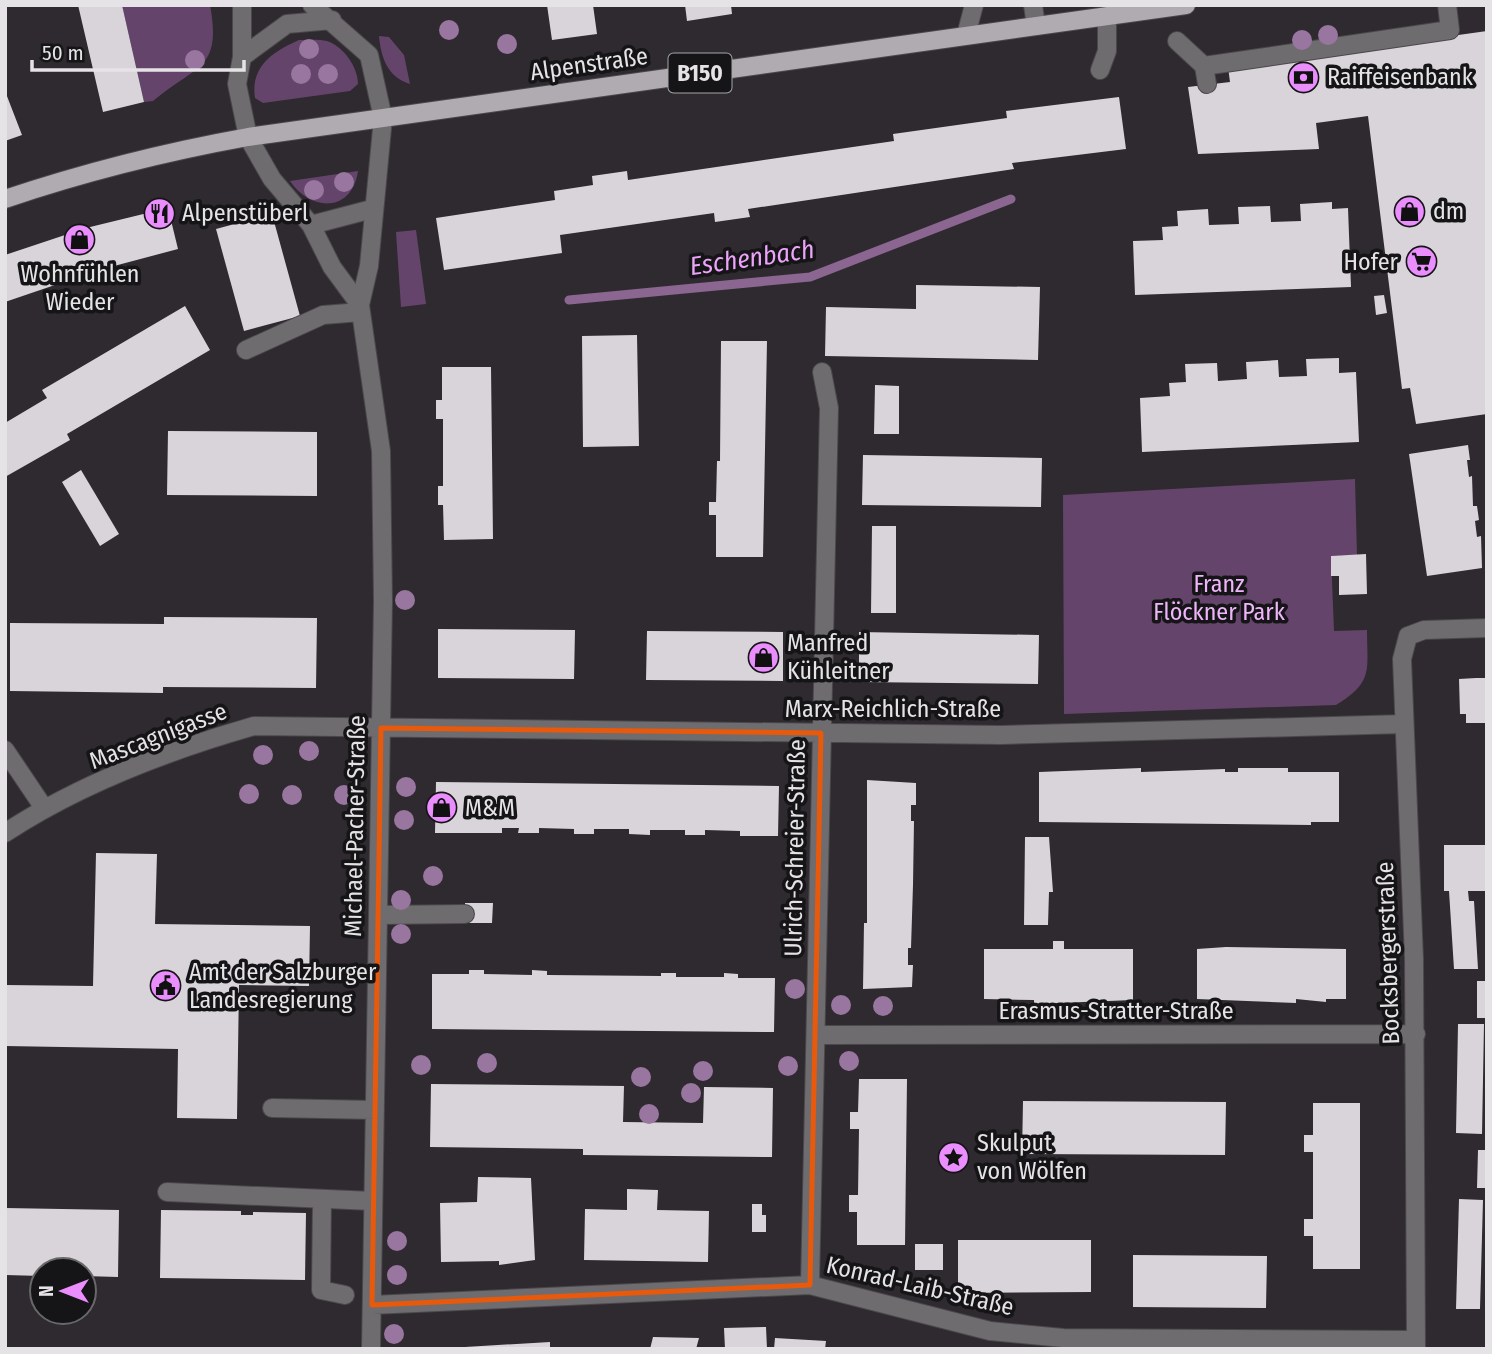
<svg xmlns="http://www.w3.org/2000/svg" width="1492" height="1354" font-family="'Fira Sans Condensed',sans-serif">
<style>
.green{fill:#65446c}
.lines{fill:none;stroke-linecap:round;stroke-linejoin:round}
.stream{stroke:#8a6691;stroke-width:9}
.building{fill:#d9d4da}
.minor-casing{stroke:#4b484c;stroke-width:20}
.major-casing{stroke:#4b484c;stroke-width:20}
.minor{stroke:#6e6c6e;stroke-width:18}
.major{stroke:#b0abb0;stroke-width:18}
.tree{fill:#98769f}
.marked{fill:none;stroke:#e8590c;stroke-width:5;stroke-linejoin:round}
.labels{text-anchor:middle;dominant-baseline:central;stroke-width:7;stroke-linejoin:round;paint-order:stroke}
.shield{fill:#151416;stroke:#a7a5a8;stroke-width:2}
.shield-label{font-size:23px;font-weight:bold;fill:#e5e3e6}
.street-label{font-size:24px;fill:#e5e3e6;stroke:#151416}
.poi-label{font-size:24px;fill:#e5e3e6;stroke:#151416;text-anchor:start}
.park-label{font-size:24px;fill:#efb5fa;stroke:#151416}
.water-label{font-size:26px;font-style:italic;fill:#eca4fa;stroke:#151416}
</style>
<rect width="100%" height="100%" fill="#2e2a2f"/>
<!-- green -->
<path class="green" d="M122,5H210C222,70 197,64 153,101L144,102Z
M379,36L389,37L404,55L410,84C387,77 381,57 379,36Z
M299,40C307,40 319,39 327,41C344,47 358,67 358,84L350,91L263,103L255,98C250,66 274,51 299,40Z
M358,171C352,213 311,212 290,181Z
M416,230L426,304L401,307L396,232Z
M1355,479L1357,555L1331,556L1334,631L1367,630C1367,670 1374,682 1336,705L1064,714L1063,495Z"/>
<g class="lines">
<!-- stream -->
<path class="stream" d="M569,300L810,277L1011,199"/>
</g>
<!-- building -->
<path class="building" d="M78,5H122L144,102L103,112Z
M547,5H593L597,34L552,40Z
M685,5H731L732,14L687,21Z
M1487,31V414L1416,424L1410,388L1402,389L1368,116L1316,123L1319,149L1198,154L1188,87L1230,82L1228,67Z
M5,91L22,135L5,141Z
M1119,97L1126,149L1012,163L1014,169L748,209L750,217L715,222L714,213L560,235L562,253L444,270L436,218L555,200L554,191L593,185L592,176L627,171L628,180L894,141L893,134L1007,118L1006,111Z
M1332,202V209L1348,208L1351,287L1135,295L1133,241L1163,240L1162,227L1178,226L1177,211L1208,209L1209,225L1239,224L1238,207L1270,206L1271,222L1301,221L1300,204Z
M168,208L178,249L99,270L5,302V255L86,228Z
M272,214L300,316L244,331L216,229Z
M916,285L1040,287L1038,360L825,356L826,307L916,309Z
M1384,295L1387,313L1376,315L1374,296Z
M185,306L210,350L67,434L70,440L5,477V423L47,398L42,390Z
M637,335L639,446L583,447L582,336Z
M721,341H767L763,557H716V515H709V502H716L717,461H720Z
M1339,358V373L1356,372L1359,442L1142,452L1140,398L1170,396L1169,383L1186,382L1185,364L1217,363L1218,381L1247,379L1246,362L1278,360L1279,377L1307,376L1306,359Z
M442,367H491L493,539L444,540L443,505H438V486H443V419H436V400H442Z
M875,385L899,386V434H874Z
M168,431L317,432V496L167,495Z
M1468,445L1470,460H1467L1469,477L1472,476L1473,506H1477L1479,520L1475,521L1477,537L1481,536L1482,568L1427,576L1409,454Z
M863,455L1042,458L1041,507L862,505Z
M81,470L119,534L100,546L62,482Z
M872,526H896V613H871Z
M1366,554L1367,594L1339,595V576H1331V556Z
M164,617L317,618L316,688L163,687V693L10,691V623L164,624Z
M438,629L575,630L574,679L438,678Z
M647,631L783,632V681L646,680Z
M859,632L1039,635L1038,684L859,682Z
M1476,678H1487V723H1466V714H1460L1459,679Z
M1141,768V772L1225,769V772H1238V768H1288V772H1339V822H1311V825L1039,822V772Z
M867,780L916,783V805H911V821H914L913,885L911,948H908V965H913L912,987L863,989L864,923H867Z
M436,782L779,786L778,836H740V831L705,830V835H685V830H650V835L629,834V829H594V834H574V829L539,828V833H518L519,828H502V833H435Z
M1025,837H1049L1053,892H1049L1048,925H1024Z
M1444,845H1487V891H1468L1469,901H1474L1478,969H1454L1449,891H1444Z
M96,853L157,854L155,924L310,926L309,986L239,985L237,1119L177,1118L178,1049L5,1046V985L93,986Z
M465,903H493L492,923H465Z
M1053,941H1064V949H1133V1000L1034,1004V1000L984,999V949H1053Z
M1226,947L1346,949V999H1326V1002L1296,999V1003L1197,999V949Z
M469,970H484V974L532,975V970L547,971V975L661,976V973H676V977H724V973L738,974V978H775L774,1032L432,1029V974H469Z
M1477,981H1487V1018H1477Z
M1458,1024H1484L1482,1134L1456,1133Z
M859,1079H907L905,1245H857V1212H849V1195H858L859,1129H850V1112H858Z
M431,1084L624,1086L623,1122L703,1123L704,1087L773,1088L772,1157L583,1155V1149L430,1147Z
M1023,1101L1226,1102L1225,1155L1022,1154Z
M1313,1103H1360V1269H1313V1236H1304V1219H1313V1152H1304V1135H1313Z
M1478,1150H1487V1188H1477Z
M478,1177L531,1178L535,1260L499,1265V1261L441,1262L440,1203L477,1202Z
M627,1189L658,1190L657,1210L709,1211L708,1262L584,1260L585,1209L627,1210Z
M1459,1199L1483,1200L1480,1309H1456Z
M752,1204H762V1215H766V1232H752Z
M5,1208L119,1210L118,1277L84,1276V1270H42V1276L5,1275Z
M161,1210L241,1211V1215H253V1212L306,1213L305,1280L160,1278Z
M958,1240H1091V1292L958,1293Z
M915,1244H943V1270H915Z
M1133,1255L1267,1256L1266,1308L1133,1307Z
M766,1327L767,1349H725L724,1328Z
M653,1337L699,1338L696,1349H650Z
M775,1338L826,1341L825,1349H774Z
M550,1342V1349H465V1347Z"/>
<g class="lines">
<defs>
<path id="minor" d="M242,5V57L237,84L248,137L272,179L311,225L332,267L360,305
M312,5L369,55L383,118L369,266L360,305L381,451L383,601L371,1349
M1033,5L1036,26
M966,35L974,5
M1177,41L1204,66L1450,30L1447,5
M242,57L287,24L332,20
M1204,66L1207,84
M1100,70L1107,51V16
M311,225L372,209
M246,350L323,315L361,312
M5,750L44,808
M5,833C78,785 170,750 254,726L1001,735L1404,724
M378,915L465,914
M816,1035L1416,1034
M272,1108L375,1110
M167,1192L372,1201
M322,1199L321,1290L345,1295
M810,1285L829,408L822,372
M372,1305L810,1285L990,1331L1063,1338L1416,1340
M1416,1349L1414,959L1402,659L1408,636L1424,630L1487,628"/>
<path id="major" d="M5,199C85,172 165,152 248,137L1186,5"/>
</defs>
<!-- minor casing -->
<use href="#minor" class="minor-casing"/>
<!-- major casing -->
<use href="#major" class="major-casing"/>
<!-- minor -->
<use href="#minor" class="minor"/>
<!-- major -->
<use href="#major" class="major"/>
</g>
<!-- trees -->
<g class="tree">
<circle cx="449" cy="30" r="10"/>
<circle cx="1328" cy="35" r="10"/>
<circle cx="1302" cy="40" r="10"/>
<circle cx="507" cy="44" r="10"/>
<circle cx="309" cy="49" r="10"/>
<circle cx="195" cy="60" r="10"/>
<circle cx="301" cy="74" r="10"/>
<circle cx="328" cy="74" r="10"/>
<circle cx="344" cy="182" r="10"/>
<circle cx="314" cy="190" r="10"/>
<circle cx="405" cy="600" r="10"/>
<circle cx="309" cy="751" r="10"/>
<circle cx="263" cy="755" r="10"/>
<circle cx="406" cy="787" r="10"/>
<circle cx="249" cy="794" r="10"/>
<circle cx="292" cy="795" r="10"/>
<circle cx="344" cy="795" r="10"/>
<circle cx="404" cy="820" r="10"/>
<circle cx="433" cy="876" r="10"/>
<circle cx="401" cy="900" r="10"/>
<circle cx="401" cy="934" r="10"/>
<circle cx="795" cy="989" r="10"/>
<circle cx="841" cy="1005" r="10"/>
<circle cx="883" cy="1006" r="10"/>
<circle cx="849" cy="1061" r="10"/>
<circle cx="487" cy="1063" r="10"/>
<circle cx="421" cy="1065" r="10"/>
<circle cx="788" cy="1066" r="10"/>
<circle cx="703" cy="1071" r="10"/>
<circle cx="641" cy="1077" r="10"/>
<circle cx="691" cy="1093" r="10"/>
<circle cx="649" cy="1114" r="10"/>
<circle cx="397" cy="1241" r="10"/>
<circle cx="397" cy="1275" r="10"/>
<circle cx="394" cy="1334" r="10"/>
</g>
<!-- marked area -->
<path class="marked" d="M381,728L821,733L810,1285L372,1305Z"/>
<!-- icons -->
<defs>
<symbol id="bank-disc" viewBox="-11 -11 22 22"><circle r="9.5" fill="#ea8dfd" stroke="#151416"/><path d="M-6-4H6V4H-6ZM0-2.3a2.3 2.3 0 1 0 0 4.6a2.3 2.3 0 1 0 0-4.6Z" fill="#111"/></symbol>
<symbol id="shop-disc" viewBox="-11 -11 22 22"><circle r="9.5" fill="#ea8dfd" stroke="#151416"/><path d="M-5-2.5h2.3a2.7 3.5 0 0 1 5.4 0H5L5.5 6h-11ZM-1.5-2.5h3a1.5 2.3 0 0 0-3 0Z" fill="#111"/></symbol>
<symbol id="restaurant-disc" viewBox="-11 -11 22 22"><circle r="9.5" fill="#ea8dfd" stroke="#151416"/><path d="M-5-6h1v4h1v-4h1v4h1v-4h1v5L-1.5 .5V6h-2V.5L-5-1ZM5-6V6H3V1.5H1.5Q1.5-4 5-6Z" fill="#111"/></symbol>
<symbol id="supermarket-disc" viewBox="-11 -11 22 22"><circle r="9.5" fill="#ea8dfd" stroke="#151416"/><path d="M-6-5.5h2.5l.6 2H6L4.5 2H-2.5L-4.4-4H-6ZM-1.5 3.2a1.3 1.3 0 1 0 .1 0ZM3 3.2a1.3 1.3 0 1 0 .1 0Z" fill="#111"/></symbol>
<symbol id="civic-disc" viewBox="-11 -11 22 22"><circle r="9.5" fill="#ea8dfd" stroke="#151416"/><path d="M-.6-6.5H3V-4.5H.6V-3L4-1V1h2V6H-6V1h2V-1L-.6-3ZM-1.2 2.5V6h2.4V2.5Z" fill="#111"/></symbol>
<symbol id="sight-disc" viewBox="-11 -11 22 22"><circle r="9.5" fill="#ea8dfd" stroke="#151416"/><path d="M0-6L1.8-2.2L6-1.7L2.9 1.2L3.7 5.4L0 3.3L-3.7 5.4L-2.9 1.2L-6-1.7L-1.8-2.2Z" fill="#111"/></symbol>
</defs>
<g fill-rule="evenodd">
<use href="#bank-disc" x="1286" y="60" width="35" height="35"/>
<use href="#shop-disc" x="1392" y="194" width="35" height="35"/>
<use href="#restaurant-disc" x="142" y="196" width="35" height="35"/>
<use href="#shop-disc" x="62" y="222" width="35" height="35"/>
<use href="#supermarket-disc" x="1404" y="244" width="35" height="35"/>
<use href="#shop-disc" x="746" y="640" width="35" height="35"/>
<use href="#shop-disc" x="424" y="790" width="35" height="35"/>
<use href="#civic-disc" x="148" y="968" width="35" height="35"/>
<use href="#sight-disc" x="936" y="1140" width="35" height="35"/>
</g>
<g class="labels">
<!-- shield labels -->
<rect class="shield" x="668.5" y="53.5" width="63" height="39" rx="5"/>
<g class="shield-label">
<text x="700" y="73">B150</text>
</g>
<!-- street labels -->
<g class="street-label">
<text transform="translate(589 64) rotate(-8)">Alpenstraße</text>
<text x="893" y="709">Marx-Reichlich-Straße</text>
<text transform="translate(158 736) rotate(-21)">Mascagnigasse</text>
<text transform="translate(355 826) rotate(-89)">Michael-Pacher-Straße</text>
<text transform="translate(795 848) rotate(-89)">Ulrich-Schreier-Straße</text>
<text transform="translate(1388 953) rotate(-92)">Bocksbergerstraße</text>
<text x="1116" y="1011">Erasmus-Stratter-Straße</text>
<text transform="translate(920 1286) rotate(13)">Konrad-Laib-Straße</text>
</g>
<!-- poi labels -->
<g class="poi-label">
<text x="1327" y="77">Raiffeisenbank</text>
<text x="1433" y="211">dm</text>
<text x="182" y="213">Alpenstüberl</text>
<text x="1398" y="262" text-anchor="end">Hofer</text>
<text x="80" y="274" text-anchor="middle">Wohnfühlen<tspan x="80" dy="28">Wieder</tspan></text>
<text x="787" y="643">Manfred<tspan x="787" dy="28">Kühleitner</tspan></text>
<text x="465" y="808">M&amp;M</text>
<text x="189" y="972">Amt der Salzburger<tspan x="189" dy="28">Landesregierung</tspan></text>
<text x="977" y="1143">Skulput<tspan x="977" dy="28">von Wölfen</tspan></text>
</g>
<!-- park labels -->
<g class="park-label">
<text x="1219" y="584">Franz<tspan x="1219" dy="28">Flöckner Park</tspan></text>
</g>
<!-- water labels -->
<g class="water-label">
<text transform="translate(752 258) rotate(-8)">Eschenbach</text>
</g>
</g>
<!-- border -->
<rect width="1492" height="1354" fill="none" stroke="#e5e3e6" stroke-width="14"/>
<!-- north arrow -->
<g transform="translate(63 1291) rotate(270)"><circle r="33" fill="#151416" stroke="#686769" stroke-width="2"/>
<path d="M0-5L12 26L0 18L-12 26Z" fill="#ea8dfd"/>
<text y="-10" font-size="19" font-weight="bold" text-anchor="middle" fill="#e5e3e6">N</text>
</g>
<!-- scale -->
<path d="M32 60v10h212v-10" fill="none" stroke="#e5e3e6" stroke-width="3.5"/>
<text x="42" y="60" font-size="21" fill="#e5e3e6" stroke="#151416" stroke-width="5" paint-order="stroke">50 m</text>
</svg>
